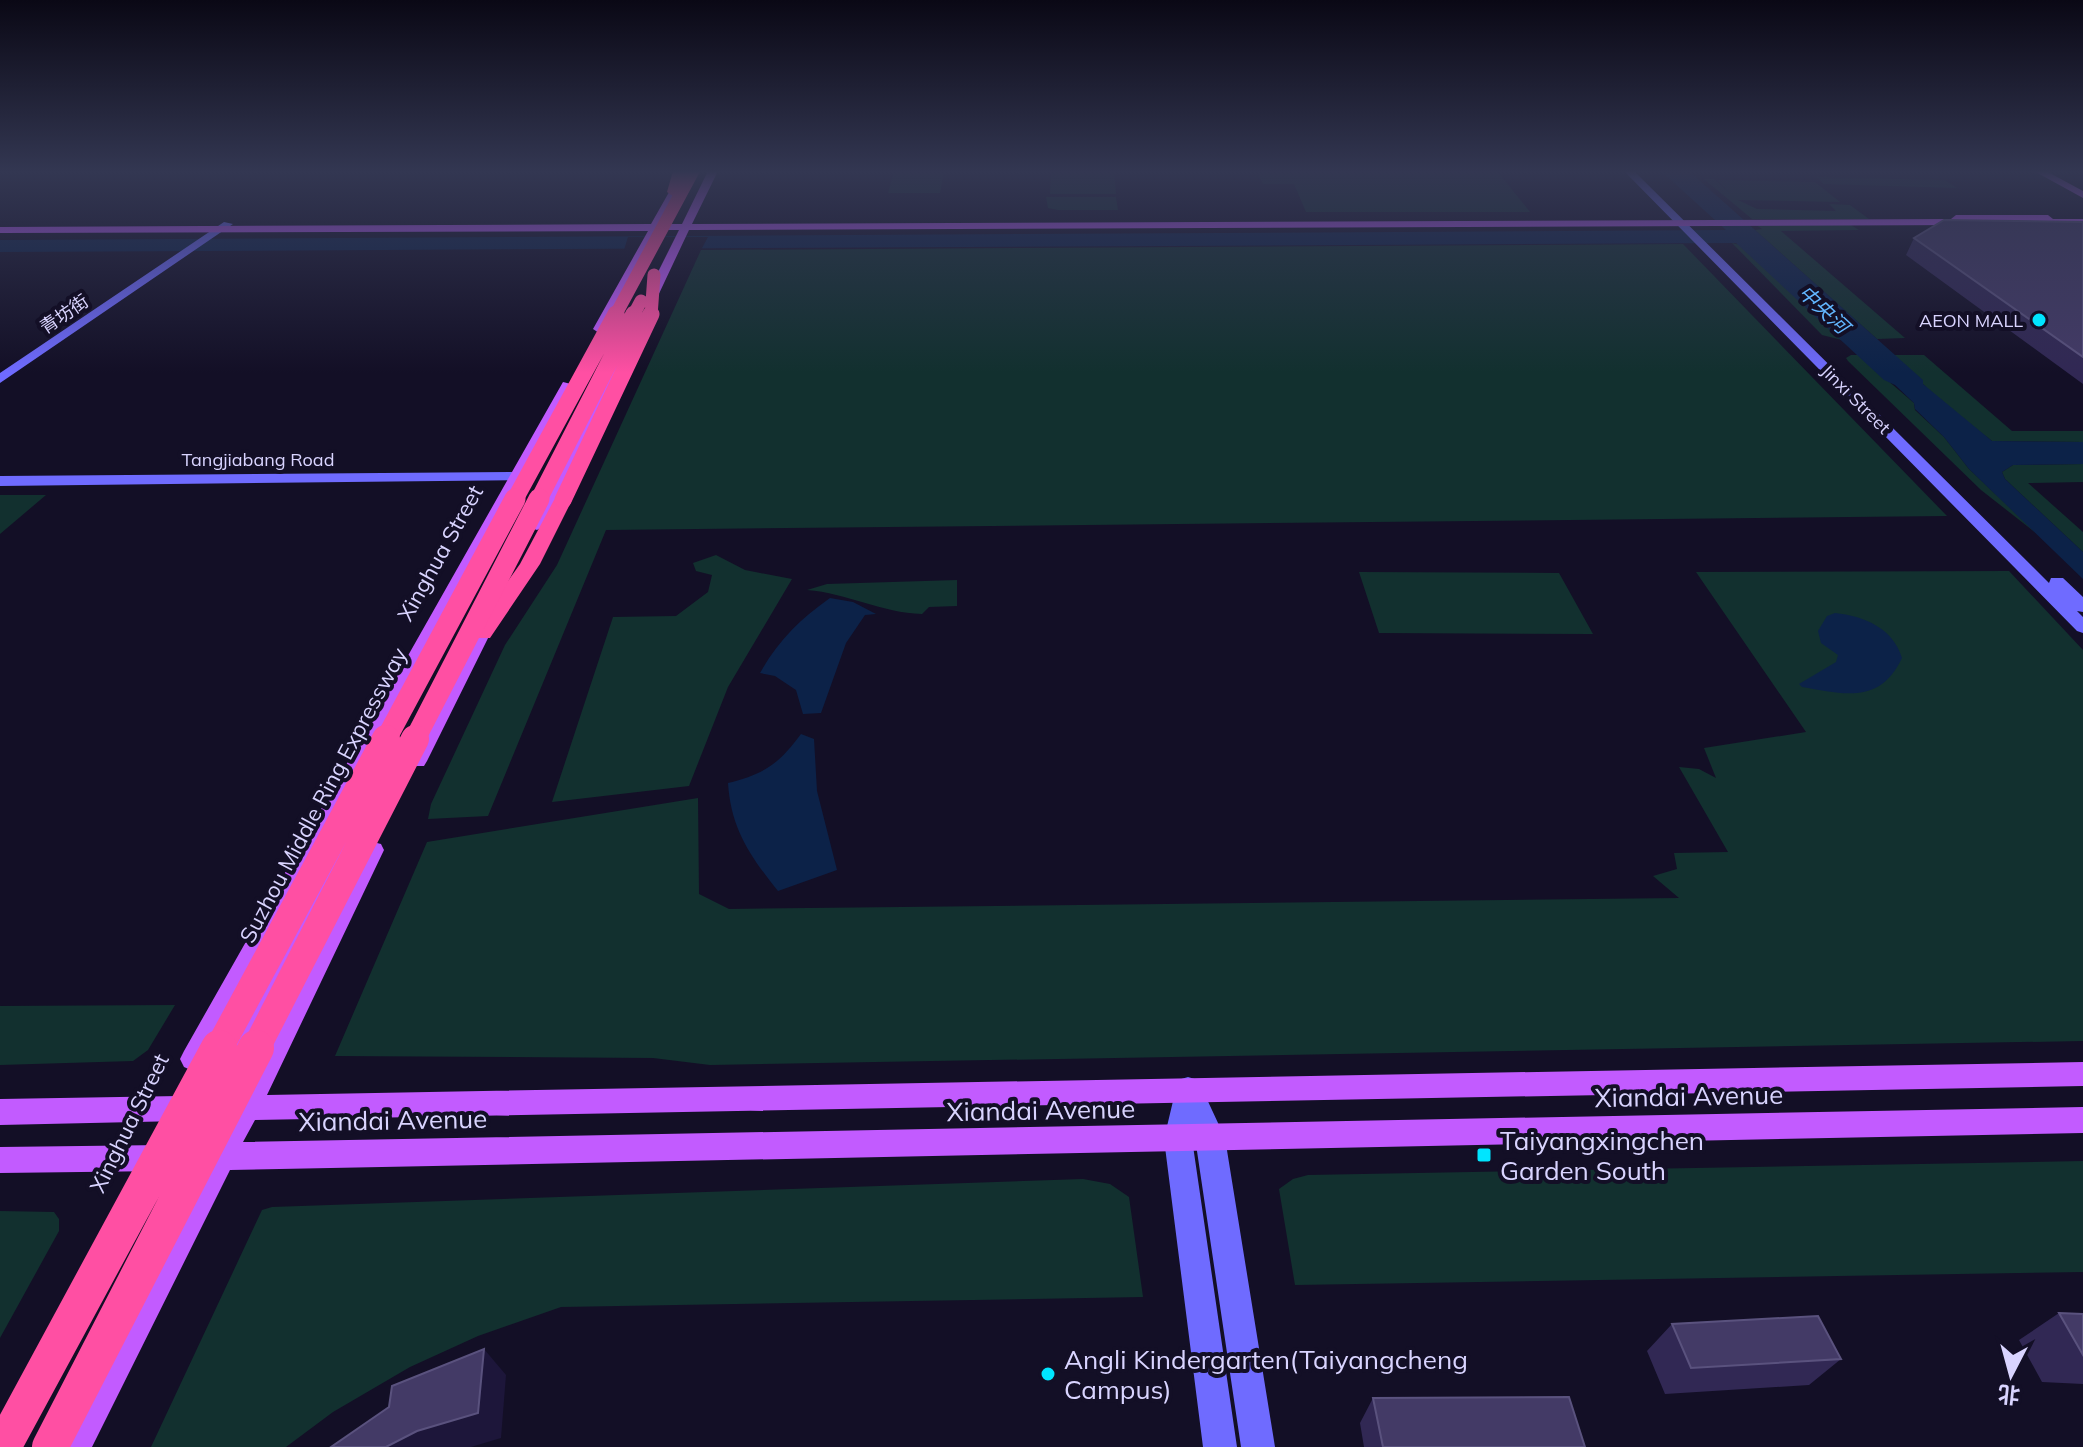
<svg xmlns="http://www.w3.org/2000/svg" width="2083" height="1447" font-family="Mulish,'Noto Sans SC',sans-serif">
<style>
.green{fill:#12302f}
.water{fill:#0c2248}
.pier{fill:#130f26}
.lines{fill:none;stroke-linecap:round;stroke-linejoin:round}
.secondary{fill:#6f6bff;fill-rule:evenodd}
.primary{fill:#c25bff;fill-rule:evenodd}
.highway{fill:#ff4fa3;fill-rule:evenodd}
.highway-bridge-far4{stroke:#ff4fa3;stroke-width:13}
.highway-bridge-far3{stroke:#ff4fa3;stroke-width:17}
.highway-bridge-far2{stroke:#ff4fa3;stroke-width:21}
.highway-bridge-far1{stroke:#ff4fa3;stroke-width:28}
.highway-bridge{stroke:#ff4fa3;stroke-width:36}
.wall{fill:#312854}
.shaded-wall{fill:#1d163a}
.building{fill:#433a66;stroke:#5a527e;stroke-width:2}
.poi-dot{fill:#00e5ff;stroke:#130f26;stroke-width:3}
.labels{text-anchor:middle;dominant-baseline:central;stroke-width:8;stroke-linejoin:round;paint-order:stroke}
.far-street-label{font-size:18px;fill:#d9d4ff;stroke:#130f26}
.far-poi-label{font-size:18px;fill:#d9d4ff;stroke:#130f26;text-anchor:end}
.far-water-label{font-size:20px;font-style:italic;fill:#62b6ff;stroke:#130f26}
.street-label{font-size:22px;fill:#d9d4ff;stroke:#130f26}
.near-street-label{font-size:26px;fill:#d9d4ff;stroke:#130f26}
.near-poi-label{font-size:26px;fill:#d9d4ff;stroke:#130f26;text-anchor:start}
</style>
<rect width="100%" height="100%" fill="#130f26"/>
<!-- green -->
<path class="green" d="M894,171L944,173L940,193H888Z
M1114,171L1116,194H1050L1051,172Z
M1257,171H1497L1530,212H1306L1294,184H1263Z
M1816,177L1944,180L1957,188L1824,184Z
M1704,179H1714L1730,193L1717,180L1815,182L1840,202L1738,200L1757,209L1836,211L1829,204L1850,205L1869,219H1752Z
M1046,197H1116L1118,210H1058L1048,208Z
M1756,225H1851L1859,230L1781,231L1905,338L1877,339L1755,230L1762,229Z
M1732,243L1741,245L1842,340L1822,335Z
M1683,244L1947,516L606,530L488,816L428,819L431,804L505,645L557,565L701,250Z
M1851,355H1858L1914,403L1915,410L1944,437L1969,469L2041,537L1981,490L1848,361L1846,358Z
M1894,355H1924L2012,431H2083V442L1992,441L1939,400Z
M2083,464V482L2028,483L2083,532V552L2005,479L2002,472L2013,465Z
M0,495H46L0,534Z
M716,555L745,570L792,579L728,687L689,786L552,802L613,617L676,616L708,592L712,575L696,571L693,563Z
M2009,571L2083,650V1041L710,1065L653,1058L335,1056L427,842L698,798L699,894L729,909L1679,898L1653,876L1677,869L1674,853L1728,852L1679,767L1699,769L1716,778L1704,748L1806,732L1696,572Z
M1359,572L1559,573L1593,634L1379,633Z
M957,580V606L929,607L922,614C882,613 847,593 807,590L827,584Z
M175,1005L148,1050L133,1061L0,1065V1006Z
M2083,1161V1272L1295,1285L1279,1189L1293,1179L1308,1175Z
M1083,1179L1110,1184L1129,1197L1143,1297L561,1307L478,1336L410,1367L333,1412L286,1447H151L262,1210L272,1207Z
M0,1211L54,1212L59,1219V1231L0,1338Z"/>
<!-- water -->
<path class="water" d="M1661,171H1689L1923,380V384L1992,441L2083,442V464L2013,465L2002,472L2005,479L2083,552V579L1969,469L1944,437L1915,409L1914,403L1895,385L1884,380L1736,243L0,252V240L1726,230Z
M830,598L853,602L876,614L865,615L846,643L821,713L803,714L796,690L775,676L760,673C778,641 800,619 830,598Z
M1835,613C1864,616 1893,628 1902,658C1880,705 1843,694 1802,687L1799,684L1836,662L1838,655L1821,643L1818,631L1827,616Z
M801,734L814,739L817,791L837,870L778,891C750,856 731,829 728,783C764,774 779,764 801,734Z"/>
<!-- pier -->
<path class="pier" d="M628,237H708L701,250H624Z"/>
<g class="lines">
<!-- secondary -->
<path class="secondary" d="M1624,171H1634L2049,583L2051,578H2063L2083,597V612L2077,611L2083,617V633L2077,631Z
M224,222L233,224L0,383V373Z
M516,472L524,477L521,480L0,486V476Z
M1188,1077L1198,1080L1225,1138L1275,1447H1241L1194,1131L1192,1139L1237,1447H1203L1164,1139L1178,1080Z"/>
<!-- primary -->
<path class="primary" d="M681,171H691L662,224H682L708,171H718L692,224L1951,219L1956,215H2048L2053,219H2083V225L1973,221L1968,225L689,230L656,300L650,304L644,300L679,230H659L605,329L599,333L593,329L648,231L0,233V227L651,224Z
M2034,171H2046L2083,191V198Z
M617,355L629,358L545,525L537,530L531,528L529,525Z
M563,382L575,385L202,1067L193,1071L184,1067L180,1059L184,1051Z
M491,609L500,614L427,761L424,766H410L407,761L482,614Z
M357,813L365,815L368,821L240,1069L231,1073L222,1069L218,1061L222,1053L346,821L349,815Z
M373,842L381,844L384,850L267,1095L2083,1062V1086L255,1120L243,1142L2083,1107V1133L230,1170L92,1447H57L199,1171L185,1167L181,1158L185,1149L214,1144L226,1120L0,1125V1099L239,1095L362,850L365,844Z
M163,1145L173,1149L177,1158L173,1167L163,1171L0,1173V1147Z"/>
<!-- highway -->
<path class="highway" d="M673,171H685L679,192L673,196L667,192Z
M563,494L572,500L540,564L490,638H474L471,633L520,564L554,500Z"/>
<!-- highway-bridge-far4 -->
<path class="highway-bridge-far4" d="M615,316L693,171
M633,316L641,301
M651,316L654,275"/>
<!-- highway-bridge-far3 -->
<path class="highway-bridge-far3" d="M563,500L651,314
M514,501L616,314
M538,501L634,314"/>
<!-- highway-bridge-far2 -->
<path class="highway-bridge-far2" d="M385,741L515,499
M414,741L539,499"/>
<!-- highway-bridge-far1 -->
<path class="highway-bridge-far1" d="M218,1050L386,739
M255,1050L415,739"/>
<!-- highway-bridge -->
<path class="highway-bridge" d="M3,1447L219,1048
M50,1447L256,1048"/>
</g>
<!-- wall -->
<path class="wall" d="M2083,222V384L1906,255L1914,238Z
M2059,1313L2083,1314V1384L2042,1382L2019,1340Z
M1672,1324L1841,1359L1809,1385L1665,1394L1647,1351Z
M1373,1398L1585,1447H1364L1360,1423Z"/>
<!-- shaded-wall -->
<path class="shaded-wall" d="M484,1349L506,1375L501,1438L471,1447H386Z"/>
<!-- building -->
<path class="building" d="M1944,220L2083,222V357L1914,238Z
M2059,1313L2083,1314V1355Z
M1818,1316L1841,1359L1691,1368L1672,1324Z
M484,1349L478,1413L417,1431L386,1447H331L389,1407L392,1386Z
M1569,1397L1585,1447H1383L1373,1398Z"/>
<!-- sky -->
<linearGradient id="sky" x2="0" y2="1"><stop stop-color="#0a0815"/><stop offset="0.46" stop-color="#333752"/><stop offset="1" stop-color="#333752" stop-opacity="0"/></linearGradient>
<rect width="2083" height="373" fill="url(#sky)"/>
<!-- markers -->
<g class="poi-dot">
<circle cx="2039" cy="320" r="8"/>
<rect x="1476" y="1147" width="16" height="16" rx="4"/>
<circle cx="1048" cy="1374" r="8"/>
</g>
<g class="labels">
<!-- far-street labels -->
<g class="far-street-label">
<text transform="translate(64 314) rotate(-34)">青坊街</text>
<text transform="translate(1856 399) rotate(45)">Jinxi Street</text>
<text x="258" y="459">Tangjiabang Road</text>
</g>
<!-- far-poi labels -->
<g class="far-poi-label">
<text x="2023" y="320">AEON MALL</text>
</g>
<!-- far-water labels -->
<g class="far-water-label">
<text transform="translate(1824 309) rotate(43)">中央河</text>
</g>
<!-- street labels -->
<g class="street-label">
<text transform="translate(440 553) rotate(-61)">Xinghua Street</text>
<text transform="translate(323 795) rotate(-62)">Suzhou Middle Ring Expressway</text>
<text transform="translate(129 1123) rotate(-64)">Xinghua Street</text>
</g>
<!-- near-street labels -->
<g class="near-street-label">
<text transform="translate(1689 1096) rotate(-1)">Xiandai Avenue</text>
<text transform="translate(1041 1110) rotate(-1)">Xiandai Avenue</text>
<text transform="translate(393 1120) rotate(-1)">Xiandai Avenue</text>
</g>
<!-- near-poi labels -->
<g class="near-poi-label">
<text x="1500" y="1140">Taiyangxingchen<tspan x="1500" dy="30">Garden South</tspan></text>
<text x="1064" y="1359">Angli Kindergarten(Taiyangcheng<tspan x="1064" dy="30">Campus)</tspan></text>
</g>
</g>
<!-- north arrow -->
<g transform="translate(2011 1375) rotate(186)" stroke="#130f26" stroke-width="6" paint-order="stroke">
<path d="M0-6L14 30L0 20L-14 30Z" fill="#d9d4ff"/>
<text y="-12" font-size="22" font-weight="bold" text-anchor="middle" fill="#d9d4ff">北</text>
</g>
</svg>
